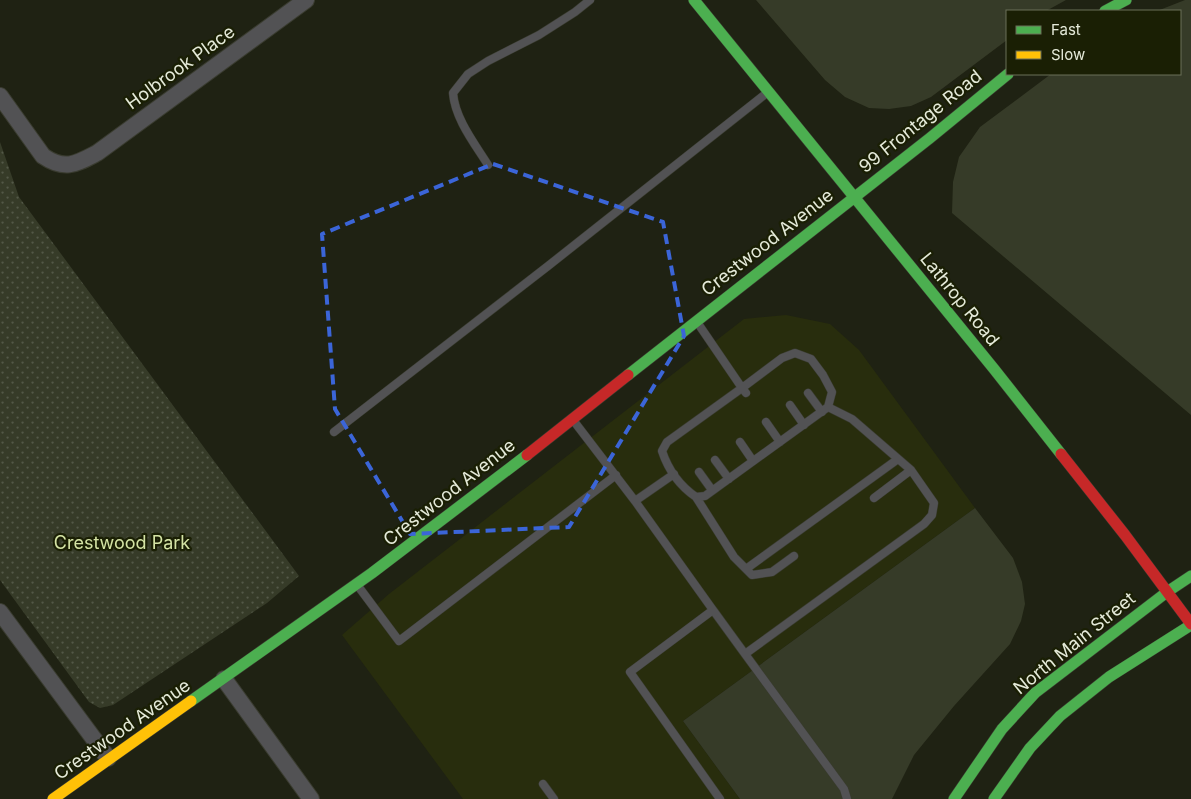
<svg xmlns="http://www.w3.org/2000/svg" width="1191" height="799" font-family="Inter,sans-serif">
<style>
.built{fill:#282d0d}
.grass{fill:#363b28}
.park{fill:url(#park-dots)}
.lines{fill:none;stroke-linecap:round;stroke-linejoin:round}
.lane-casing{stroke:#3a3c30;stroke-width:9}
.street-casing{stroke:#3a3c30;stroke-width:18}
.fast-casing{stroke:#3a3c30;stroke-width:12}
.slow-casing{stroke:#3a3c30;stroke-width:12}
.jam-casing{stroke:#3a3c30;stroke-width:12}
.lane{stroke:#525254;stroke-width:8}
.street{stroke:#525254;stroke-width:16}
.fast{stroke:#4caf50;stroke-width:11}
.slow{stroke:#ffc107;stroke-width:11}
.jam{stroke:#c62828;stroke-width:11}
.marked{fill:none;stroke:#3b65d8;stroke-width:4;stroke-dasharray:10 6;stroke-linejoin:round}
.labels{text-anchor:middle;dominant-baseline:central;stroke-width:4.5;stroke-linejoin:round;paint-order:stroke}
.street-label{font-size:18px;fill:#e5ead9;stroke:#1a1f04}
.park-label{font-size:18px;fill:#d4e3a4;stroke:#1a1f04}
</style>
<defs>
<pattern id="park-dots" width="8" height="8" patternUnits="userSpaceOnUse" patternTransform="scale(1.25)"><rect width="8" height="8" fill="#363b28"/><path d="M2 2h.1M6 6h.1" fill="none" stroke="#535847" stroke-width="1.8" stroke-linecap="round"/></pattern>
</defs>
<rect width="100%" height="100%" fill="#1f2213"/>
<!-- built -->
<path class="built" d="M786,315L830,324L859,350L975,508L683,721L740,799H463L342,635L389,594L744,319Z"/>
<!-- grass -->
<path class="grass" d="M756,0H1066L1046,11H1007V40L931,97L911,106L889,109L869,108L845,97L825,80Z
M1185,0H1191V415L952,213L953,182L959,157L980,127L1051,74H1180V11H1157Z
M975,508L1013,558L1022,582L1025,604L1021,621L1010,644L954,706L914,755L892,799H740L683,721Z"/>
<!-- park -->
<path class="park" d="M0,142L19,197L299,576L267,603L113,705L100,708L89,702L0,580Z"/>
<g class="lines">
<defs>
<path id="lane" d="M488,165C475,144 455,119 453,93L468,74L488,61L539,35L575,12L590,0
M697,322L742,388L667,442L662,451C668,469 680,486 696,497L705,496L828,407L832,392L823,375L811,359L795,353L782,358L742,388L746,393
M808,393L822,412
M790,405L804,425
M573,420L635,501L713,610L630,672L720,799
M766,422L780,442
M334,432L548,266L768,92
M740,442L753,461
M715,460L729,479
M699,472L712,490
M696,497L734,557L752,575L772,572L794,556
M874,498L911,470
M635,501L674,474
M746,569L898,459
M358,586L399,641L616,475
M713,610L745,654L924,524L932,515L934,503L911,470L852,419L828,407
M745,654L844,789L847,799
M543,784L554,799"/>
<path id="street" d="M0,96L43,156C65,171 76,164 97,153L306,0
M0,612L108,758
M224,679L311,799"/>
<path id="fast" d="M694,0L994,369L1061,454
M1105,11L1126,0
M628,375L930,138L1008,74
M1167,592L1191,576
M191,701L372,573L527,455
M954,799L1002,729L1035,693L1167,592
M994,799L1030,748L1060,716L1109,677L1191,625"/>
<path id="slow" d="M53,799L191,701"/>
<path id="jam" d="M1061,454L1125,535L1191,624
M527,455L628,375"/>
</defs>
<!-- lane casing -->
<use href="#lane" class="lane-casing"/>
<!-- street casing -->
<use href="#street" class="street-casing"/>
<!-- fast casing -->
<use href="#fast" class="fast-casing"/>
<!-- slow casing -->
<use href="#slow" class="slow-casing"/>
<!-- jam casing -->
<use href="#jam" class="jam-casing"/>
<!-- lane -->
<use href="#lane" class="lane"/>
<!-- street -->
<use href="#street" class="street"/>
<!-- fast -->
<use href="#fast" class="fast"/>
<!-- slow -->
<use href="#slow" class="slow"/>
<!-- jam -->
<use href="#jam" class="jam"/>
</g>
<!-- marked area -->
<path class="marked" d="M493,164L663,222L684,336L569,527L410,534L335,409L322,234Z"/>
<g class="labels">
<!-- street labels -->
<g class="street-label">
<text transform="translate(180 67) rotate(-36)">Holbrook Place</text>
<text transform="translate(920 121) rotate(-39)">99 Frontage Road</text>
<text transform="translate(767 242) rotate(-38)">Crestwood Avenue</text>
<text transform="translate(960 299) rotate(51)">Lathrop Road</text>
<text transform="translate(449 492) rotate(-38)">Crestwood Avenue</text>
<text transform="translate(1074 643) rotate(-39)">North Main Street</text>
<text transform="translate(122 729) rotate(-35)">Crestwood Avenue</text>
</g>
<!-- park labels -->
<g class="park-label">
<text x="122" y="542">Crestwood Park</text>
</g>
</g>
<!-- legend -->
<rect x="1006" y="10" width="175" height="65" fill="#1a1f04" stroke="#6b7059"/>
<rect x="1016" y="26" width="25" height="8" fill="#4caf50" stroke="#6b7059"/>
<text x="1051" y="35" font-size="15" fill="#e5ead9">Fast</text>
<rect x="1016" y="51" width="25" height="8" fill="#ffc107" stroke="#6b7059"/>
<text x="1051" y="60" font-size="15" fill="#e5ead9">Slow</text>
</svg>
